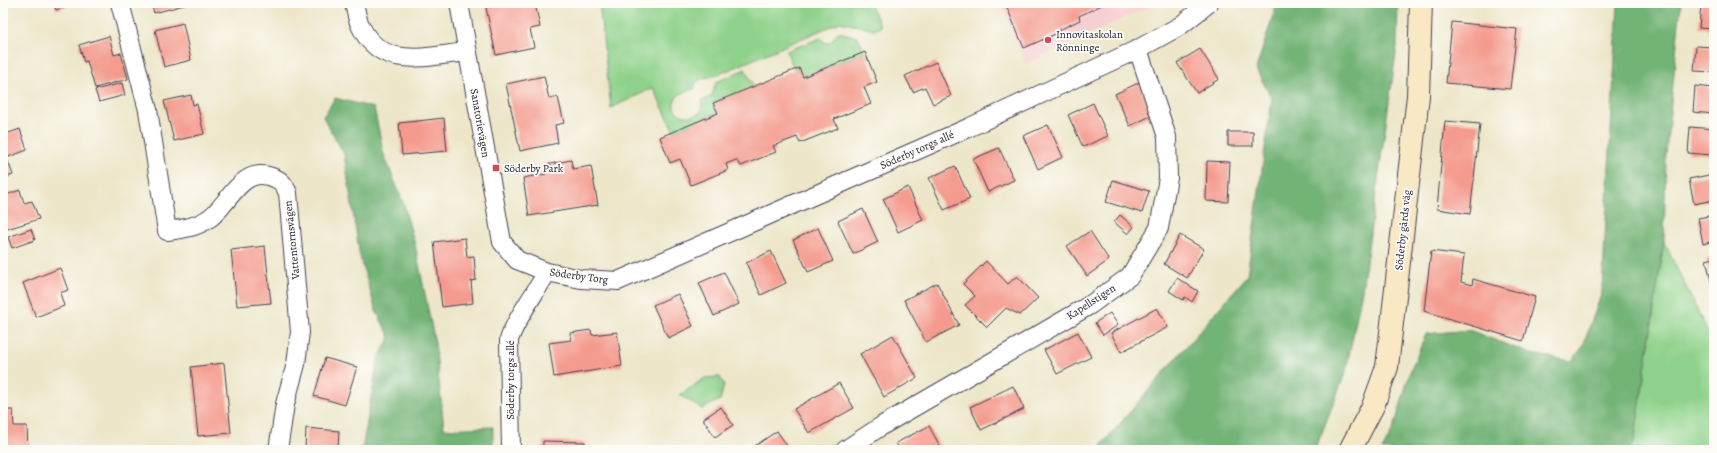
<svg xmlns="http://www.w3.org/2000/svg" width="1717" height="453" font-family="Alegreya,serif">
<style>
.built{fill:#f7cfd2}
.green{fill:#8ed18a;stroke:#587a62}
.forest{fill:#72b376;stroke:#4a6a58}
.building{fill:#f49b8e}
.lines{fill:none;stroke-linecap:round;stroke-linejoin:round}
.street-casing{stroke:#403f50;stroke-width:20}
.secondary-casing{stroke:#403f50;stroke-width:24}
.street{stroke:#fff;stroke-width:18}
.secondary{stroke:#f8e8c3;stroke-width:22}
.poi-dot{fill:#d1495b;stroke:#fdfcf7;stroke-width:1.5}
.labels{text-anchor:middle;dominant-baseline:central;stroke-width:3.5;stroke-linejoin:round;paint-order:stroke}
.poi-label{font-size:11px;fill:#22223b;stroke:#fdfcf7;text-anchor:start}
.street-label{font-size:11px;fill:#22223b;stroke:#fdfcf7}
</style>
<rect width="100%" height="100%" fill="#fdfcf7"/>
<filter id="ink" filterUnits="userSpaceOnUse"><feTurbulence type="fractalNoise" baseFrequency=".025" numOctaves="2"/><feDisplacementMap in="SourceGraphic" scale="8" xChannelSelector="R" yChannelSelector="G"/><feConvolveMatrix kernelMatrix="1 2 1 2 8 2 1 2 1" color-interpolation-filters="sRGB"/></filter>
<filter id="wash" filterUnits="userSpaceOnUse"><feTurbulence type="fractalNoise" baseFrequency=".012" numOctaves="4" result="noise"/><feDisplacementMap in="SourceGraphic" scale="16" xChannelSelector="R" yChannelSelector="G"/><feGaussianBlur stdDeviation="0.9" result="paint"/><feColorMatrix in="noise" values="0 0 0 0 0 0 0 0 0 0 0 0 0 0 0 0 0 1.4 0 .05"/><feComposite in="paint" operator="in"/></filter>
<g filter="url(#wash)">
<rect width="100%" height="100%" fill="#ede6c9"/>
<!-- built -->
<path class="built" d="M1001,3H1156L1026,64Z"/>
<!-- green -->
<path class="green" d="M599,3H870L881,27L874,30L840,22L715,76L703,78L696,82L694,89C689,90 683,92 679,95C665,107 682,124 701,112L702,101L712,96L716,82L745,69L754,87L714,103L718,113L674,131L653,88L611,108Z
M838,32L858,37L865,52L803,77L799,68L795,70L786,51L821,38L826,43L831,42Z
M1664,242L1714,345V450H1627L1634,444Z
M720,377L724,385L720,400L702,409L680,395L705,378Z"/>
<!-- forest -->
<path class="forest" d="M1277,3H1398L1397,47L1362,290L1346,371L1317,445L1314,450H1097L1247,276L1272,99L1256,69Z
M1618,3H1681L1666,153L1664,242L1634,444L1627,450H1382L1394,428L1410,372L1426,334L1469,330L1531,354L1572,361L1583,346L1602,292Z
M335,98L374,108L384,155L403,202L415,245L435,343L444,429L493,427V450H362L378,359L390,337L376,311L360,257L344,154L323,117Z"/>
<g id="blocks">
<!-- building -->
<path class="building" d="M54,3H78L56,10Z
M151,3H188V4L154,13Z
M485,3H535L540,27L530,29L534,47L496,55Z
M1005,3H1106L1079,16L1080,20L1059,30L1060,32L1024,48Z
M1701,3L1714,4V29L1699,28Z
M1452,22L1517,29L1510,89L1446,83Z
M183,23L191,60L164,67L155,30Z
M109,36L114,55L121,53L128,79L95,88L87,61L84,62L79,45Z
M1696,46L1714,47V72L1694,71Z
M1200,49L1219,79L1197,93L1177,63Z
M865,52L877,82L864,87L871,104L834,119L838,128L800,143L797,137L773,146L776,152L741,166L736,160L726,164L728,170L691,185L680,159L670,163L660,137L718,113L713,103L799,68L803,77Z
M936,62L951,96L933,104L925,87L913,92L905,76Z
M544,76L549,99L558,97L564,123L555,125L558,143L520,151L506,84Z
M1140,82L1155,114L1130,126L1115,94Z
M122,83L125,95L99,102L95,90Z
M1695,86L1714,88V114L1693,112Z
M191,95L193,105L197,104L204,134L174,141L164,101Z
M1093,103L1108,136L1083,147L1068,115Z
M444,118L447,151L402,155L399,123Z
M1445,121L1480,124L1470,214L1437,209Z
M1048,125L1063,157L1038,169L1023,136Z
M1690,127L1714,129V167H1711L1712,155L1688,153Z
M20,129L27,150L3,159V135Z
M1228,132H1253V146H1228Z
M999,148L1014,180L988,192L973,159Z
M571,160L573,169L591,166L598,205L529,216L523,178L546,174L545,165Z
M8,161L13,175L3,178V163Z
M1207,161L1230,162L1228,202L1206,201Z
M955,166L970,199L944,210L929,178Z
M1714,174V200L1694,204L1689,179Z
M1113,180L1149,191L1142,213L1106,202Z
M908,187L923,220L898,232L883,199Z
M20,190L24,203L32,201L39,219L4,230L3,196Z
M863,209L878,242L853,254L838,221Z
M1120,215L1134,227L1128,234L1114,222Z
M1714,215V241L1703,244L1698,218Z
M818,228L833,261L808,272L793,240Z
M31,229L35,240L12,248L8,237Z
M1090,231L1109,260L1087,276L1067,246Z
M1180,235L1204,249L1187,278L1164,264Z
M465,238L467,257L474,256L476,280L471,281L473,303L442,307L434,242Z
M265,246L271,303L237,306L231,250Z
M771,251L786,283L761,295L746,263Z
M1431,251L1464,255L1461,282L1472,285L1473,279L1535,297L1523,341L1424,311Z
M1714,258V284L1712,285L1706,260Z
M986,261L1008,284L1017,276L1038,298L1020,315L1006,308L987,327L965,305L975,296L963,284Z
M60,268L68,290L60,293L64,306L36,317L23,283Z
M724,272L739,304L714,316L699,283Z
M1177,278L1198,291L1192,302L1185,297L1183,300L1169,291Z
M937,283L959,325L926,342L904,300Z
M678,294L693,326L668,338L653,305Z
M1157,308L1168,327L1121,352L1111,333Z
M1110,313L1118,325L1103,335L1095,323Z
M591,330L592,335L617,332L622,366L554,377L549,343L571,340L570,333Z
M1078,332L1091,357L1057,374L1044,350Z
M893,335L917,378L884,397L860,354Z
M325,358L357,367L345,405L314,396Z
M224,363L231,433L198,436L191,367Z
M839,383L854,408L809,433L794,409Z
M1013,386L1024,409L981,430L970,407Z
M721,407L733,425L715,437L703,419Z
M3,410H13L14,426H27L28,449L3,450Z
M929,426L942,450H900L896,443Z
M306,428L339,431L338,450H305Z
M777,431L790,450H749Z
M543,441L585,442V450H543Z"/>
</g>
</g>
<g filter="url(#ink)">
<use href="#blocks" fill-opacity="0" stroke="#403f50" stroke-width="1"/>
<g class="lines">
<defs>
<path id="street" d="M120,3L148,110L167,231C183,229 198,227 211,217C229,203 241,169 268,176C280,179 283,182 288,193L300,332L296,364L285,404L278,450
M354,3C356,11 357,20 361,27C382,71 427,56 467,52
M459,3L502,242L517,260L547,272L581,279L618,281L968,128L1138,49L1180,26L1209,3
M511,450L509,340C516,318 535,294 547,272
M845,450L883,425L1090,305L1130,276L1159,228L1168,178L1167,137L1138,49"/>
<path id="secondary" d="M1350,450L1373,406L1387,367L1418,96L1421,3"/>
</defs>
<!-- street casing -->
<use href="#street" class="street-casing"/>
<!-- secondary casing -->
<use href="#secondary" class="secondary-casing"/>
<!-- street -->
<use href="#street" class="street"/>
<!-- secondary -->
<use href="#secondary" class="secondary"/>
</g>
</g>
<!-- markers -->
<g class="poi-dot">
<circle cx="1048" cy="40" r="4"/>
<rect x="492" y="164" width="8" height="8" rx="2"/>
</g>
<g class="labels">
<!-- poi labels -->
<g class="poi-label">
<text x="1056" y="34">Innovitaskolan<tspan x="1056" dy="13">Rönninge</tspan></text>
<text x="504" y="168">Söderby Park</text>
</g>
<!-- street labels -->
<g class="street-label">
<text transform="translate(480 123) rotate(80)">Sanatorievägen</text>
<text transform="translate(917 150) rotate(-24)">Söderby torgs allé</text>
<text transform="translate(1403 230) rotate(-84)">Söderby gårds väg</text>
<text transform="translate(292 240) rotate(-96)">Vattentornsvägen</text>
<text transform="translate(579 276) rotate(8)">Söderby Torg</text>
<text transform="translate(1091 302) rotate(-33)">Kapellstigen</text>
<text transform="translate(510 380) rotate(-90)">Söderby torgs allé</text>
</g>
</g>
<!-- margin -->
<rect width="1717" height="453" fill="none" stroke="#fdfcf7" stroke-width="16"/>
</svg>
